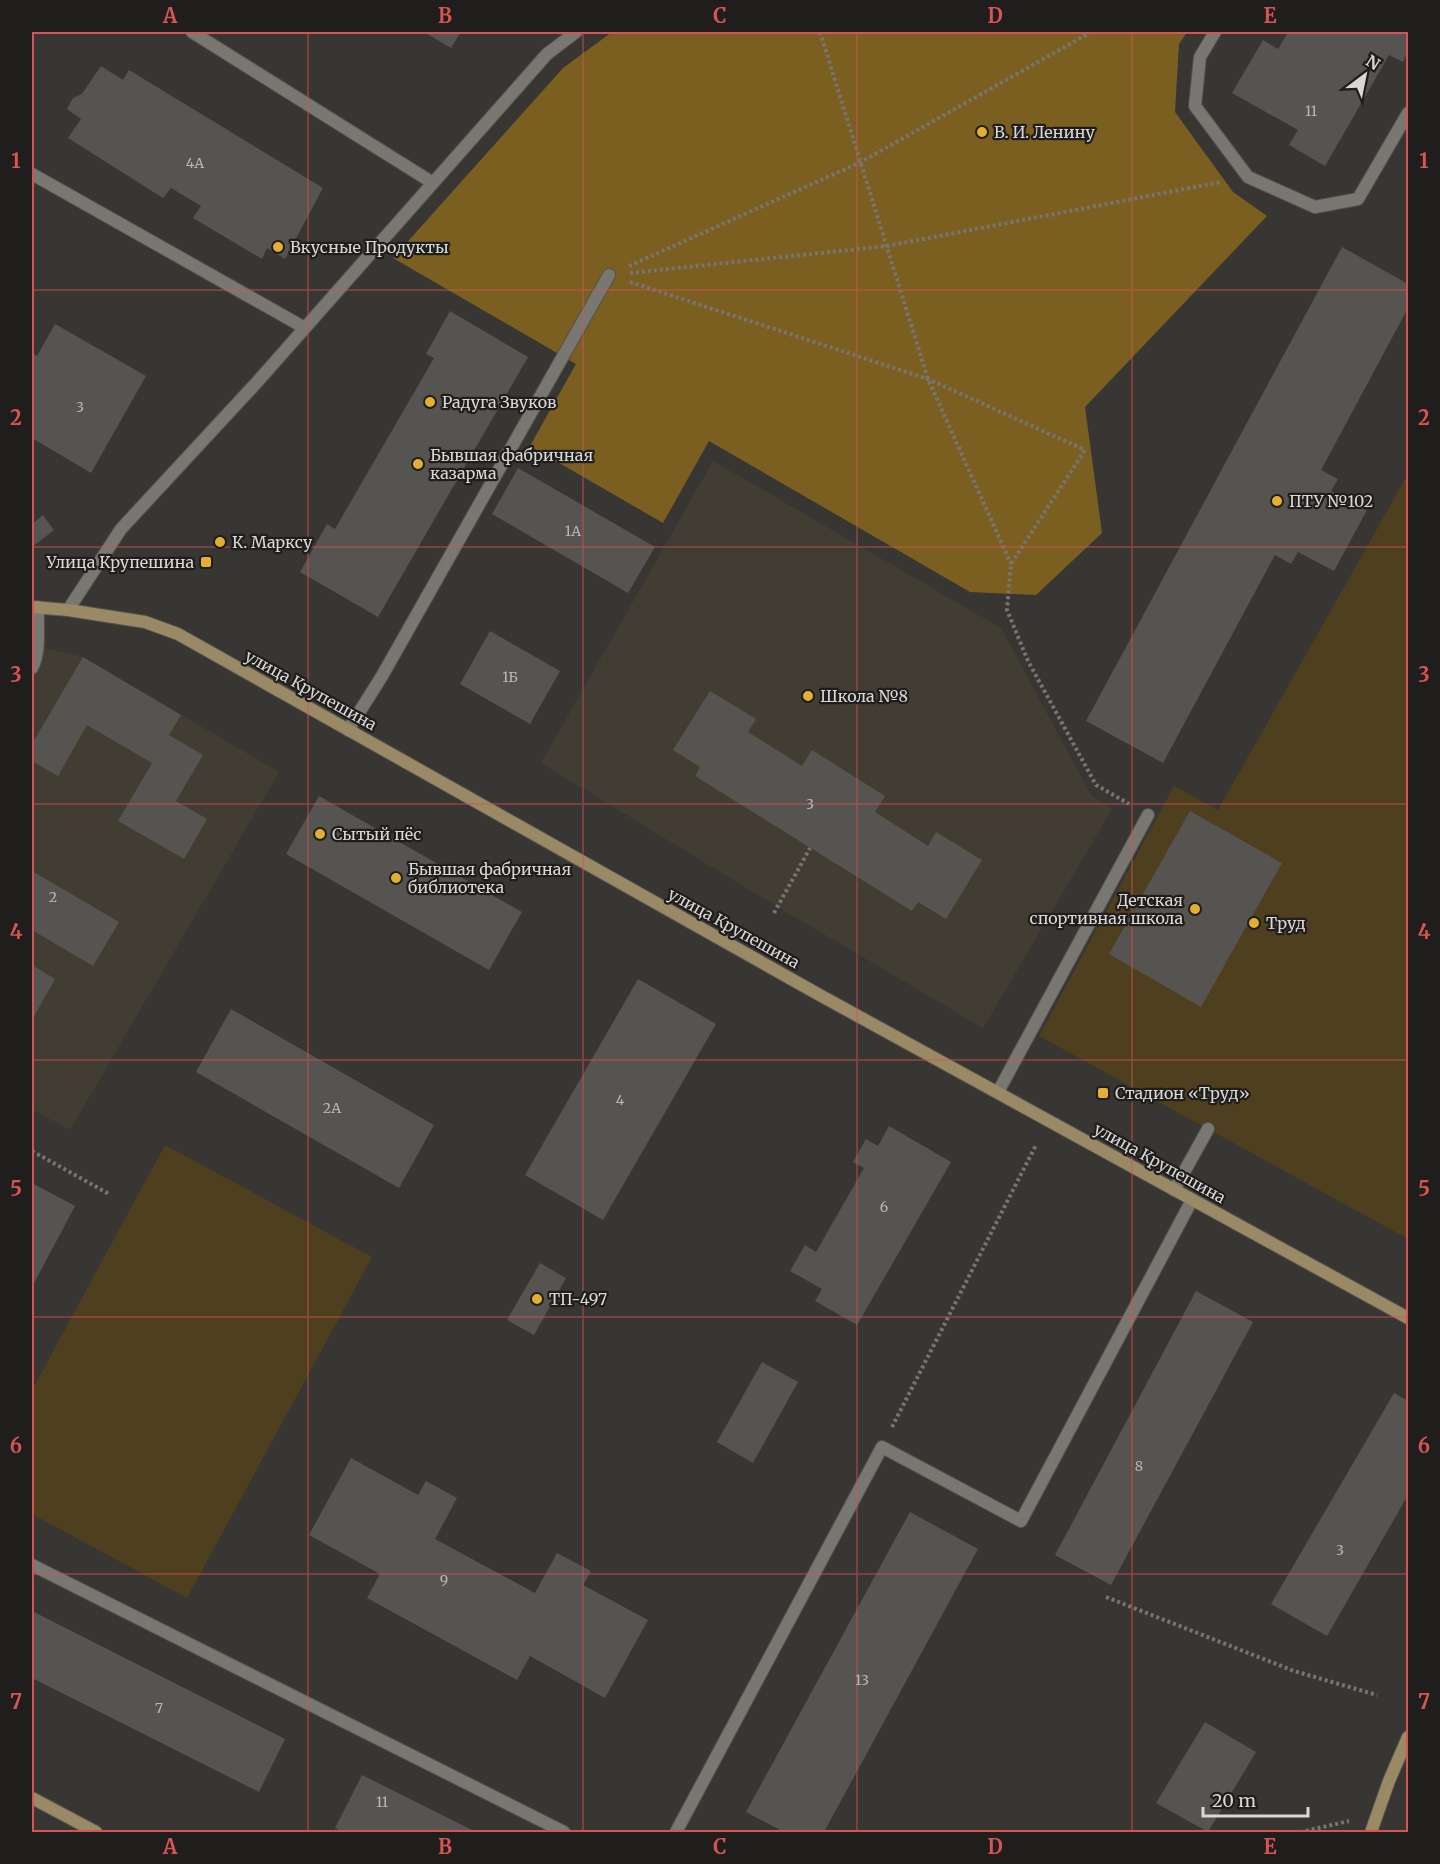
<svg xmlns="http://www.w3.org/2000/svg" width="1440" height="1864" font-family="Merriweather,serif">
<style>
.built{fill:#423d33}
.green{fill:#4e3f1e}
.forest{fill:#7b5f20}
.building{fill:#565450}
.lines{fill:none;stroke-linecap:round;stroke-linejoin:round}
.lane-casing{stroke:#53524f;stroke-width:14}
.secondary-casing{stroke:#53524f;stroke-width:14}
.path{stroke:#777572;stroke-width:4;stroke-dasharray:3 3;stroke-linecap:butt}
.lane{stroke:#797772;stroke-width:12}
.secondary{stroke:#998964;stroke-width:12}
.grid{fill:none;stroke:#d75454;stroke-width:1.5;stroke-opacity:0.55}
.poi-dot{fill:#e2af34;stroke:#1f1e1c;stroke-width:2}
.labels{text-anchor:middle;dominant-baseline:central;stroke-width:4.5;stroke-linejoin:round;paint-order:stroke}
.number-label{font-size:14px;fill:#b8b7b4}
.poi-label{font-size:16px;fill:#d9d8d6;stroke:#1f1e1c;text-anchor:start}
.street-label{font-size:16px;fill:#d9d8d6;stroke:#1f1e1c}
.neatline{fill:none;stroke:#d75454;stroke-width:2}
.grid-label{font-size:20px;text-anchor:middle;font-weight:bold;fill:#d75454}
</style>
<rect width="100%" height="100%" fill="#383633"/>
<!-- built -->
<path class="built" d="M713,461L1001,628L1091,795L1112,809L983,1028L778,907L541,763Z
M37,646L83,657L279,772L70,1130L32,1109V647Z"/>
<!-- green -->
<path class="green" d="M1408,474V1239L1039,1036L1174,786L1218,810Z
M165,1145L372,1257L187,1598L32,1514V1390Z"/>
<!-- forest -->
<path class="forest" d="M612,32H1187L1179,44L1175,112L1233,192L1267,216L1085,407L1102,533L1036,595L970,592L709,441L663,523L530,446L576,364L393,258L563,68Z"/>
<!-- building -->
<path class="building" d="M424,32H461L451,48Z
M1288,32H1408V52L1403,62L1389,55L1325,166L1289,145L1298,130L1232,93L1263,40L1278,49Z
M101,66L123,80L129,70L323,188L285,259L267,248L262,259L193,218L201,206L171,188L163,198L68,138L81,119L67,109L73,98L82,94Z
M1342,247L1408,284V308L1321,470L1338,479L1331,491L1367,510L1334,571L1298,552L1291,564L1275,555L1163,763L1086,721Z
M450,311L528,357L378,617L300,572L327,524L335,529L434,358L426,354Z
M55,324L146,376L91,473L32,438V352L37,356Z
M518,468L655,547L628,593L492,514Z
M43,515L54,530L35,545L32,541V524Z
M490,631L560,671L530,724L460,684Z
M83,657L181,715L169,735L203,755L176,801L207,819L184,859L118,821L152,763L87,725L58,776L32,761V744Z
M710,691L756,719L748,732L802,766L812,750L885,796L875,812L928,846L936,832L982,860L946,919L918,902L912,911L695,776L700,767L673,750Z
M319,796L522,912L489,970L286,854Z
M1190,811L1282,863L1201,1007L1109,954Z
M32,871L119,922L93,966L32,930Z
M32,965L55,979L32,1020Z
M638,979L716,1024L603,1220L525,1175Z
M231,1009L434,1125L399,1188L196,1072Z
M889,1126L951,1162L857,1325L815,1301L822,1289L790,1271L805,1245L816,1252L864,1168L853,1162L866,1139L878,1146Z
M32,1183L75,1206L32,1287Z
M540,1263L566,1278L534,1335L507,1320Z
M1196,1291L1253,1322L1111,1585L1055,1555Z
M762,1362L798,1382L753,1463L717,1442Z
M1394,1393L1408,1401V1495L1327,1636L1271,1604Z
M351,1458L418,1495L426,1481L457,1498L435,1539L535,1593L557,1553L591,1571L583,1585L648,1620L605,1698L530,1656L517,1680L367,1598L380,1574L309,1535Z
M910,1512L978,1549L824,1832H784L746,1812Z
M32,1611L285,1739L259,1792L32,1678Z
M1205,1722L1256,1752L1208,1832L1156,1803Z
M362,1775L476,1832H344L335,1828Z"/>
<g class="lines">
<defs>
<path id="lane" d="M192,32L433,183
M1215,32L1200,57L1195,106L1248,177L1315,207L1358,199L1408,113
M32,174L305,328
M68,610L121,529L258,381L547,54L576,32
M32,668C41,651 37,626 38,607
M348,730L382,676L609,275
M998,1092L1148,815
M1174,1190L1208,1129
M32,1565L564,1832
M676,1832L882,1447L1021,1521L1192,1200"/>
<path id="secondary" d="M32,607L68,610L145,622L178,634L816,993L1408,1318
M32,1798L96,1832
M1371,1832L1389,1781L1408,1737"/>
</defs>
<!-- lane casing -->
<use href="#lane" class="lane-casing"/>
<!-- secondary casing -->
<use href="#secondary" class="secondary-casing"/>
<!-- path -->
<path class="path" d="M820,32L928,379L1011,564
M629,266L861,162L1091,32
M630,273L887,246L1221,182
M630,282L928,379L1085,450L1011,564L1007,610L1028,661L1096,785L1129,804
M774,913L810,848
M32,1151L109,1194
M892,1427L1036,1145
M1106,1597L1294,1671L1377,1695
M1282,1832H1301L1349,1821"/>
<!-- lane -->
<use href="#lane" class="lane"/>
<!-- secondary -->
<use href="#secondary" class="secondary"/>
</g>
<!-- grid -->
<path class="grid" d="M308,32V1832M583,32V1832M857,32V1832M1132,32V1832M32,290H1408M32,547H1408M32,804H1408M32,1060H1408M32,1317H1408M32,1574H1408"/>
<!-- markers -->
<g class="poi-dot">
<circle cx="982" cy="132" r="6"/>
<circle cx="278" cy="247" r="6"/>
<circle cx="430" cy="402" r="6"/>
<circle cx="418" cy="464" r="6"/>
<circle cx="1277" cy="501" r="6"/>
<circle cx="220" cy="542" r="6"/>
<rect x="200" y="556" width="12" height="12" rx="3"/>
<circle cx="808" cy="696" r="6"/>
<circle cx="320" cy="834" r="6"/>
<circle cx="396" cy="878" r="6"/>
<circle cx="1195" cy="909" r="6"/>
<circle cx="1254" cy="923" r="6"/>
<rect x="1097" y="1087" width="12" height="12" rx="3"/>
<circle cx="537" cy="1299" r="6"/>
</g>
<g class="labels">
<!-- number labels -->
<g class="number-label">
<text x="1311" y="111">11</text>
<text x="195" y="163">4А</text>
<text x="80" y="407">3</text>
<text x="573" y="531">1А</text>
<text x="510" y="677">1Б</text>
<text x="810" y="804">3</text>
<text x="53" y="897">2</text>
<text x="620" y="1100">4</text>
<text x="332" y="1108">2А</text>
<text x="884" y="1207">6</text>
<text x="1139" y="1466">8</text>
<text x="1340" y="1550">3</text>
<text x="444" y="1580">9</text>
<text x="862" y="1680">13</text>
<text x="159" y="1708">7</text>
<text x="382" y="1802">11</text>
</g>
<!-- poi labels -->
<g class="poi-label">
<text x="994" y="132">В. И. Ленину</text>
<text x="290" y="247">Вкусные Продукты</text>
<text x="442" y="402">Радуга Звуков</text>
<text x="430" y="455">Бывшая фабричная<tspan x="430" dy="18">казарма</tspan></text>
<text x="1289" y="501">ПТУ №102</text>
<text x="232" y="542">К. Марксу</text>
<text x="194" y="562" text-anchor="end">Улица Крупешина</text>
<text x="820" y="696">Школа №8</text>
<text x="332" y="834">Сытый пёс</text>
<text x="408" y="869">Бывшая фабричная<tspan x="408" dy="18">библиотека</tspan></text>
<text x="1183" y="900" text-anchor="end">Детская<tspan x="1183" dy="18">спортивная школа</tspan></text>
<text x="1266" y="923">Труд</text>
<text x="1115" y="1093">Стадион «Труд»</text>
<text x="549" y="1299">ТП-497</text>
</g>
<!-- street labels -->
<g class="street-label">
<text transform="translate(311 690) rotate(29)">улица Крупешина</text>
<text transform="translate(734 928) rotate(29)">улица Крупешина</text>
<text transform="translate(1160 1163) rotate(29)">улица Крупешина</text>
</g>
</g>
<!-- border -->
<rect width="1440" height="1864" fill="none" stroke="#1f1e1c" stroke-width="66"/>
<!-- north arrow -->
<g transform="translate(1365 75) rotate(32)" stroke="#1f1e1c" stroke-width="4.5" paint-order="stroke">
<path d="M0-4.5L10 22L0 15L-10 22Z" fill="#d9d8d6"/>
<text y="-9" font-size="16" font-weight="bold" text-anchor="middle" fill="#d9d8d6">N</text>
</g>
<!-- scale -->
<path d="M1203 1807v9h105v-9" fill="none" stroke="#d9d8d6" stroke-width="3"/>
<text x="1212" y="1807" font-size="18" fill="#d9d8d6" stroke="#1f1e1c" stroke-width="4.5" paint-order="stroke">20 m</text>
<rect x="33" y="33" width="1374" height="1798" class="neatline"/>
<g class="grid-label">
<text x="170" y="23">A</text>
<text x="445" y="23">B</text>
<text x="720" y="23">C</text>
<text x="995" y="23">D</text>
<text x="1270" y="23">E</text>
<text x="16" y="168">1</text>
<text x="1424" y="168">1</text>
<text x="16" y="425">2</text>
<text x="1424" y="425">2</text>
<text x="16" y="682">3</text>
<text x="1424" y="682">3</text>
<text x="16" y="939">4</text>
<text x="1424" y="939">4</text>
<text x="16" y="1196">5</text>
<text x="1424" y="1196">5</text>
<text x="16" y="1453">6</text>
<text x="1424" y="1453">6</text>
<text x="16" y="1709">7</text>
<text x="1424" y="1709">7</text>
<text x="170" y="1854">A</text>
<text x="445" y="1854">B</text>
<text x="720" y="1854">C</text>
<text x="995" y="1854">D</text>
<text x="1270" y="1854">E</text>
</g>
</svg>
